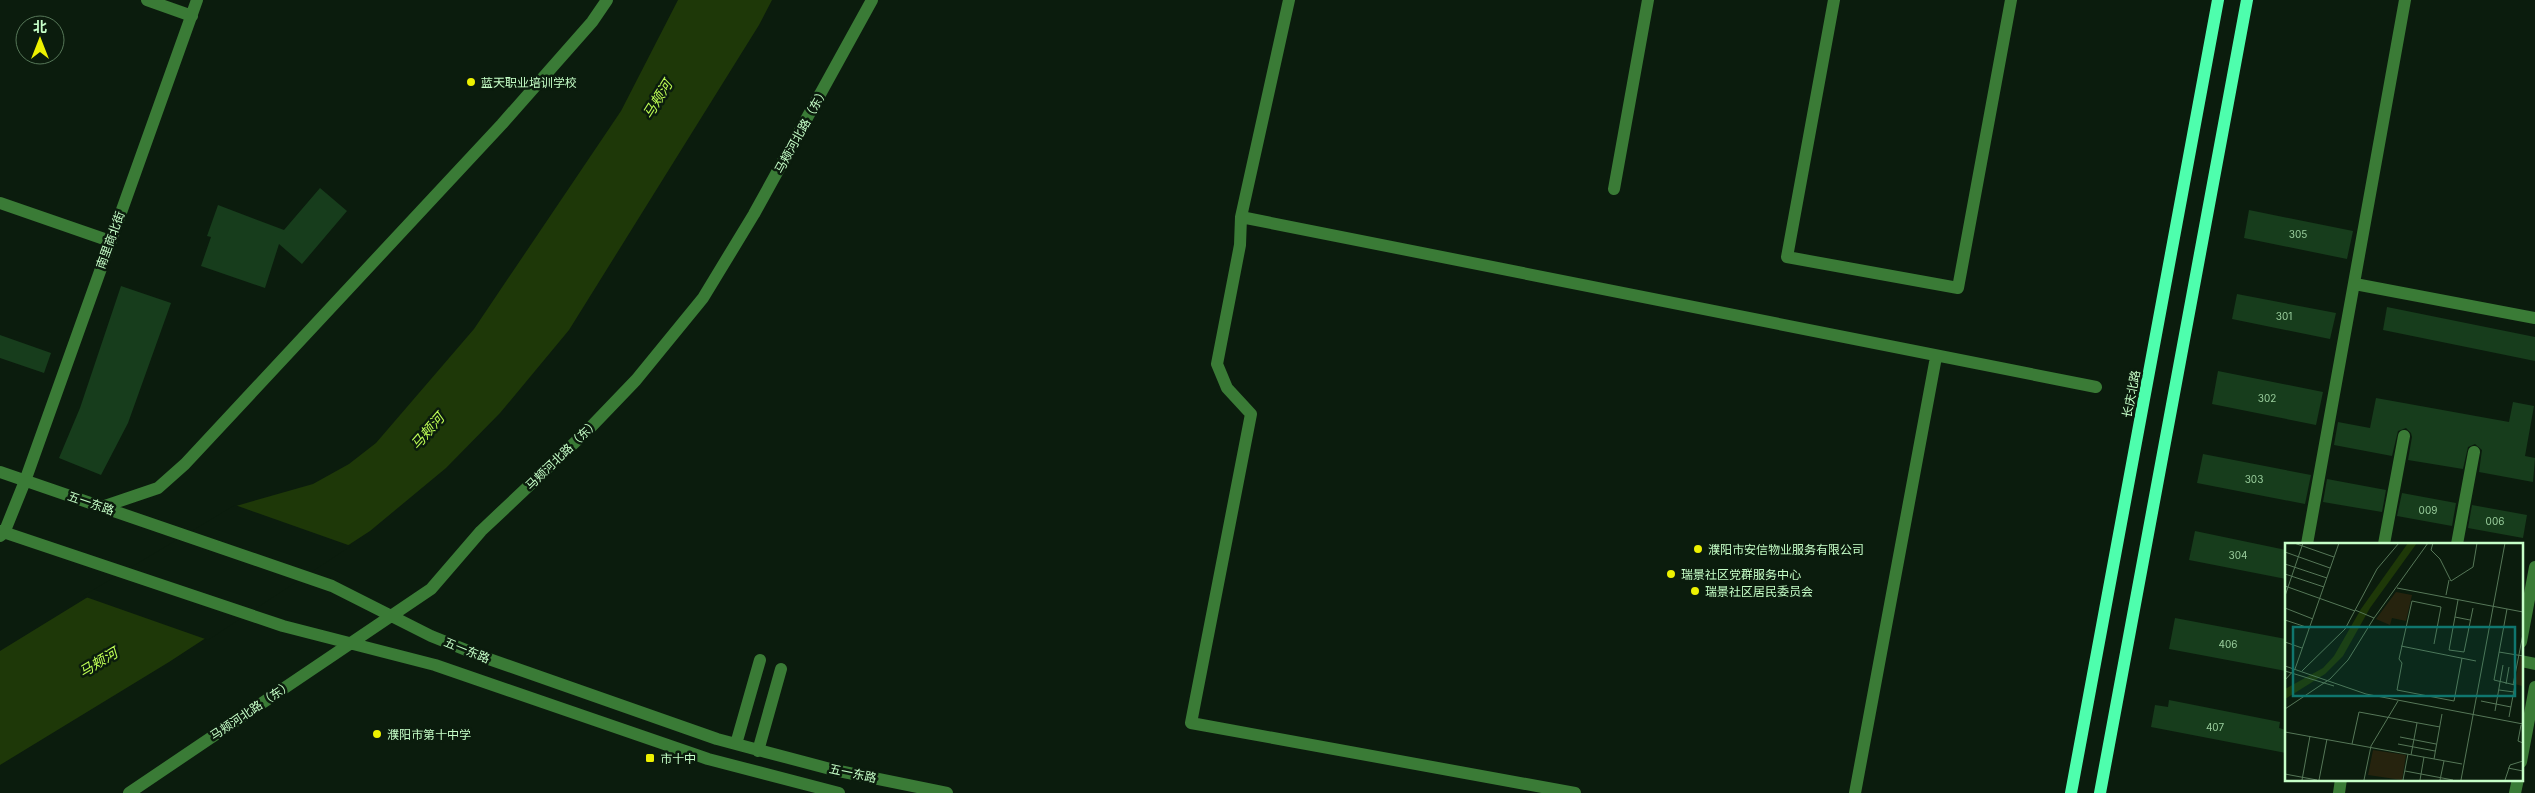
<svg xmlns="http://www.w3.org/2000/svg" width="2535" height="793" font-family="Inter,'Noto Sans SC',sans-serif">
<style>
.water{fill:#1e3808}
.pier{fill:#0b1c0d}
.building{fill:#173d1c}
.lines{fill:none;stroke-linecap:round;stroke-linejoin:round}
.minor{stroke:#3a7b36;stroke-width:12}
.major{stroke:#4efead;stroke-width:12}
.poi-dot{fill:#eef101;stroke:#0b1c0d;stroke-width:2}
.labels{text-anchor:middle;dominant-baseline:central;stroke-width:5;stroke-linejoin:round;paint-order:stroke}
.number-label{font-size:10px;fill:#9ace9d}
.poi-label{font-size:12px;fill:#c6ffc8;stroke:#0b1c0d;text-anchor:start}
.street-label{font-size:12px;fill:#c6ffc8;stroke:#0b1c0d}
.water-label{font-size:14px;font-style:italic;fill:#bfff55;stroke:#0b1c0d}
.inset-road{fill:none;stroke:#567758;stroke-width:1}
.view{fill:#0f766e;fill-opacity:0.15;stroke:#0f766e;stroke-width:2.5}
.inset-edge{fill:none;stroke:#c6ffc8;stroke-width:2.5}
</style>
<rect width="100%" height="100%" fill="#0b1c0d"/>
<!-- water -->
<path class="water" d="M678,0H772L759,25L569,330L500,413L446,468L370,531L169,662L0,765V651L236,506L313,484L349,464L376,443L474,329L621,111Z"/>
<!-- pier -->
<path class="pier" d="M235,505L351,546L208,640L83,596Z"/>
<!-- building -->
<path class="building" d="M320,188L347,211L302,264L279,244L265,288L201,266L211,237L207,236L218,205L284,230Z
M2249,210L2353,231L2347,259L2244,238Z
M121,286L171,303L128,423L101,475L59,458L80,408Z
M2237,294L2336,313L2330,339L2232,319Z
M2387,307L2535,337V361L2383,330Z
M0,335L51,353L44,373L0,358Z
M2218,371L2323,392L2316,425L2212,404Z
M2376,398L2509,422L2513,402L2534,406L2525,456L2535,458L2533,482L2479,472L2482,450L2475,444L2468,447L2463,469L2408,460L2412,437L2411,433L2406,428L2398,431L2392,456L2334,445L2338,422L2370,428Z
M2203,454L2311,475L2305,504L2197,483Z
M2327,479L2386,490L2382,512L2323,502Z
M2402,493L2456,503L2452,526L2397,516Z
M2472,505L2527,515L2523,538L2468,528Z
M2195,531L2286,550V579L2189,560Z
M2175,618L2286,639V671L2169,649Z
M2169,700L2280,722L2279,728L2286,730V753L2151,727L2155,705L2168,707Z"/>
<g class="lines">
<!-- minor -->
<path class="minor" d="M147,0L192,16
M1289,0L1241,217L1240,245L1217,364L1227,388L1251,414L1191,723L1575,793
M1834,0L1787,257L1958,288L2011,0
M1614,189L1648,0
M0,203L110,241
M1241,217L2096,387
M2355,284L2535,318
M0,472L332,586L431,636L486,658L717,739L834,770L947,793
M102,507L158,488L185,464L502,124L592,22L607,0
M0,531L283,626L435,665L708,759L839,793
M0,536L4,533L25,481L197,0
M2307,544L2405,0
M2384,544L2404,436
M2457,544L2474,452
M2521,642L2535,567
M2521,661L2535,664
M736,744L760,660
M758,751L781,669
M2521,762L2535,687
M129,793L431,589L481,531L588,430L636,380L703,298L754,214L872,0
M1855,793L1936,357
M2339,793L2341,779
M2515,793L2518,779"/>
<!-- major -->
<path class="major" d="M2071,793L2218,0
M2100,793L2247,0"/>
</g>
<!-- markers -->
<g class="poi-dot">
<circle cx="471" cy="82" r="5"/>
<circle cx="1698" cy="549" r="5"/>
<circle cx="1671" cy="574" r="5"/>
<circle cx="1695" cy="591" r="5"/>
<circle cx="377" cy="734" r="5"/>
<rect x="645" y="753" width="10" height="10" rx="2.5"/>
</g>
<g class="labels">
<!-- number labels -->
<g class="number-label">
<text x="2298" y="234">305</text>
<text x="2284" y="316">301</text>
<text x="2267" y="398">302</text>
<text x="2254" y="479">303</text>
<text x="2428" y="510">009</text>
<text x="2495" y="521">006</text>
<text x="2238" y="555">304</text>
<text x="2228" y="644">406</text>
<text x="2215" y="727">407</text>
</g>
<!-- poi labels -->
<g class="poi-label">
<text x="481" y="82">蓝天职业培训学校</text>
<text x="1708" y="549">濮阳市安信物业服务有限公司</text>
<text x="1681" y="574">瑞景社区党群服务中心</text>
<text x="1705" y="591">瑞景社区居民委员会</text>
<text x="387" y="734">濮阳市第十中学</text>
<text x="660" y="758">市十中</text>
</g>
<!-- street labels -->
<g class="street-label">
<text transform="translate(801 130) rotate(-61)">马颊河北路（东）</text>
<text transform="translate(110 240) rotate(-70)">南里商北街</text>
<text transform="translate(2131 394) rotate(-79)">长庆北路</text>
<text transform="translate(562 454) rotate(-44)">马颊河北路（东）</text>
<text transform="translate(91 503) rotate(19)">五一东路</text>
<text transform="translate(467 650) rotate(22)">五一东路</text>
<text transform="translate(251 710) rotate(-34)">马颊河北路（东）</text>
<text transform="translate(853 773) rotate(12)">五一东路</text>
</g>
<!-- water labels -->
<g class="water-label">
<text transform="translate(657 99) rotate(-58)">马颊河</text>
<text transform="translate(427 431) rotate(-49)">马颊河</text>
<text transform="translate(98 662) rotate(-31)">马颊河</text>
</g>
</g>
<!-- overview -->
<g transform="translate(2285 543)">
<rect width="238" height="238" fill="#0b1c0d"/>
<path d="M111,49L127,52L121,78L107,75L105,82L91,76ZM235,114H237V143L230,141ZM88,207L121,212L117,237L83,232Z" fill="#26230e"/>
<path d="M123,0H132L85,65L58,113L40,131L0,156V146L38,125L49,113L76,66Z" fill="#1e3808"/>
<path class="inset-road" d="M9,0L49,14M148,0L146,7L155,16L166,38L188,24L192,0M0,9L45,25M0,21L42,35M0,31L39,44M0,43L70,68M112,45L238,69M161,52L164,37M0,53L18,0M173,57L164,107L179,109L188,65M0,65L28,76M222,66L209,137L230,142L224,174M70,67L89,75M170,74L185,77M0,77L24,85M0,99L17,105M149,101L156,64L127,58L114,116L117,120L112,147L169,158L177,115M116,103L191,118M214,109L238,113M0,123L81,151L238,181M0,128L49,143M17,128L60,86L92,26L114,0M0,137L10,126L54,0M221,141L224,124M228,142L238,91M214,147L229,149M196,158L226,164M0,166L45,136L63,117L89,75L143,0M210,168L218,122M236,182L233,198L238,200M0,189L177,221M115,194L151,201M67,201L74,169L155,184M113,201L150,208M126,212L132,180M149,216L157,171M223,225L238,228M120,228L168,237M0,231L32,237M17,237L25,193M34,237L42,196M79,237L86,203L113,158M118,237L123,211M135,237L139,214M155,237L159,218M176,237L220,0M220,237L225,222L238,218"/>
<path class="view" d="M8,84H230V153H8Z"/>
<rect width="238" height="238" class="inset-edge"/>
</g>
<!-- north arrow -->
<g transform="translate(40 40)"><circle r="24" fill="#0b1c0d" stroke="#567758"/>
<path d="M0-4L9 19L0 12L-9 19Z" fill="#eef101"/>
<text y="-8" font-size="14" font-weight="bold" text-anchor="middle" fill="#c6ffc8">北</text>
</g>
</svg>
